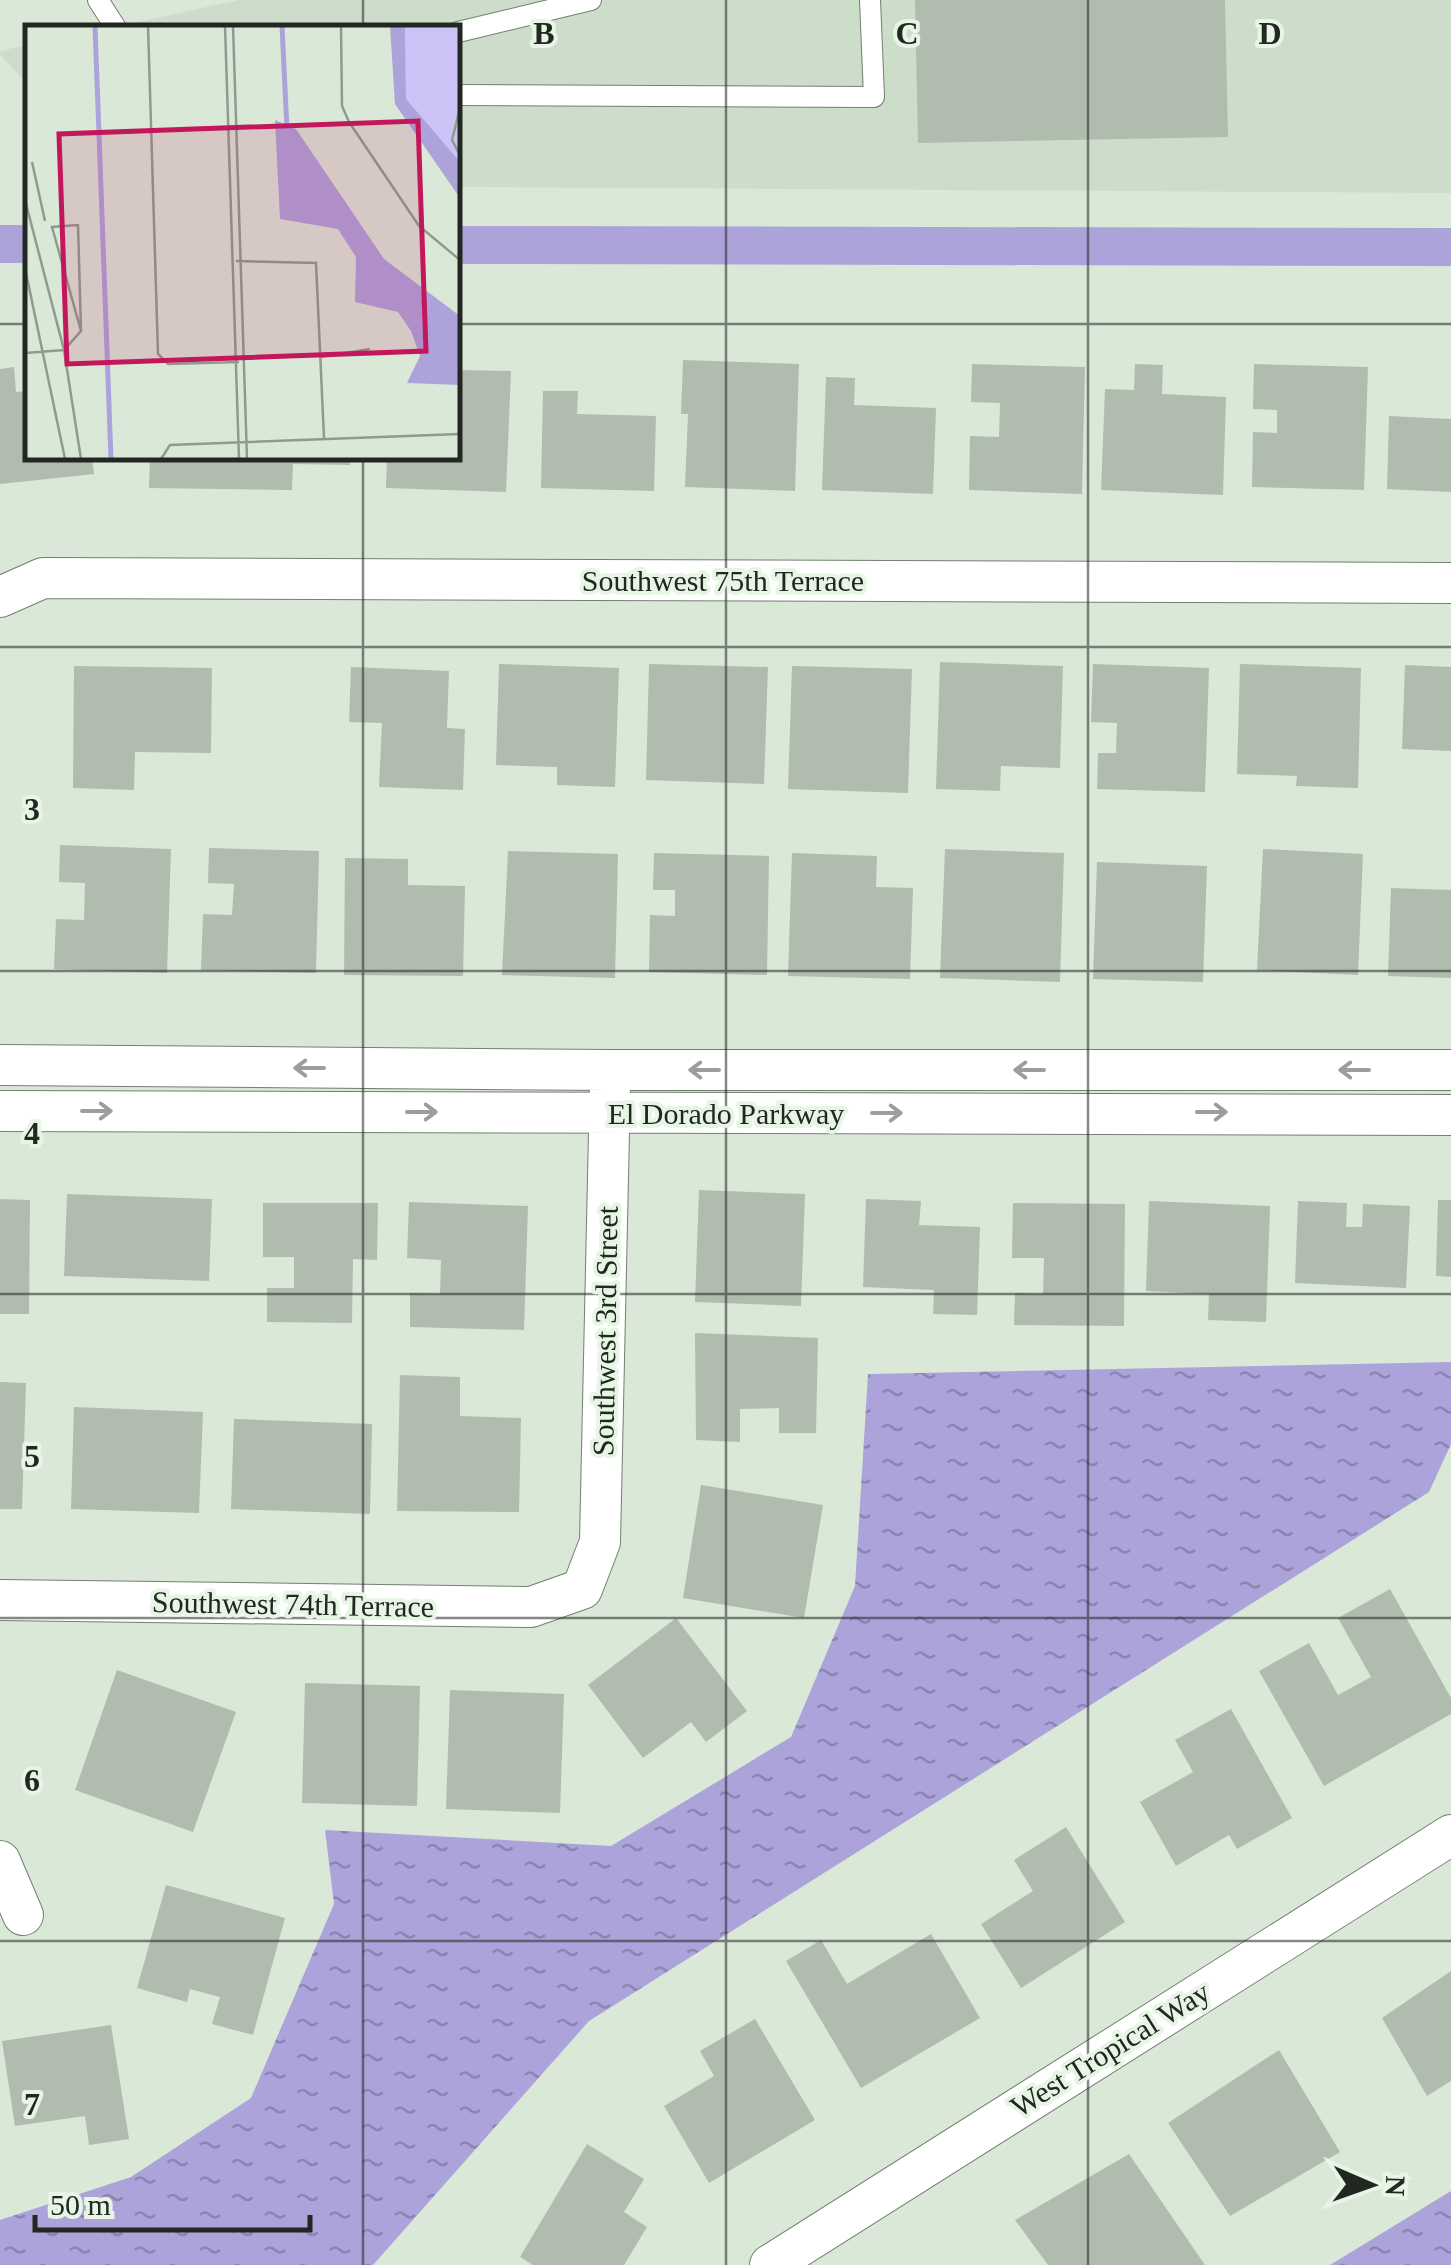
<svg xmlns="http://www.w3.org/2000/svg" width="1451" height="2265" font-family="Georgia,serif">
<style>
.built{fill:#ccdec9}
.water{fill:url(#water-ripples)}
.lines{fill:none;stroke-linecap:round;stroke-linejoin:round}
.canal{stroke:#ada3db;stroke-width:38}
.building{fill:#b0bdae}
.lane-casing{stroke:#737f71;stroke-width:22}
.street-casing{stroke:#737f71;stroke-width:42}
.lane{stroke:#fff;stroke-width:20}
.street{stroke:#fff;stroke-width:40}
.oneway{stroke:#9c9e9c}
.grid{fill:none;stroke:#222722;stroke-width:2.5;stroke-opacity:0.55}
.labels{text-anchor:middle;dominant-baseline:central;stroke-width:8;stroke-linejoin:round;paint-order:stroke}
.street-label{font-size:30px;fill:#222722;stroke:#e7f5e5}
.inset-river{fill:none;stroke:#ada3db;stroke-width:5}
.inset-road{fill:none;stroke:#909b8f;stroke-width:2.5}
.view{fill:#c2185b;fill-opacity:0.15;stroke:#c2185b;stroke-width:5}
.inset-edge{fill:none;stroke:#222722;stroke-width:5}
.grid-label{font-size:32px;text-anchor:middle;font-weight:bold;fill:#222722;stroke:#e7f5e5;stroke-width:8;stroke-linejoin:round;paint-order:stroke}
</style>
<defs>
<pattern id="water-ripples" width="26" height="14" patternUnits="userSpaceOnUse" patternTransform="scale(2.5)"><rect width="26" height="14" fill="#ada3db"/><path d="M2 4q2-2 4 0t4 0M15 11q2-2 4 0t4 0" fill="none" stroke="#8c85b1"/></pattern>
</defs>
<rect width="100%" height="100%" fill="#dae8d8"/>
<!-- built -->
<path class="built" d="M239,0H1451V193L458,187V28H110Z
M27,45H28L27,83L0,55V51Z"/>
<!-- water -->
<path class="water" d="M1451,1362V1444L1429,1492L589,2021L373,2265H0V2220L131,2177L251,2098L334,1904L325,1830L611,1846L791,1737L855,1586L868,1374Z
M1451,2191V2265H1330Z"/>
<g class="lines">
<!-- canal -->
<path class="canal" d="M0,244H28
M458,245L1451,247"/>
</g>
<!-- building -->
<path class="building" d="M915,0H1225L1228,137L918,143Z
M683,360L799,364L795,491L685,487L688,414H681Z
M972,364L1085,367L1082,494L969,490L970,436L999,437L1000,403L971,402Z
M1135,364L1163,365L1162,394L1226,397L1223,495L1101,490L1105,389L1134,390Z
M1254,364L1368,367L1364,490L1252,487L1253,432L1277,433V410L1253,409Z
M14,367L16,392L28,391V458H92L94,474L0,484V369Z
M458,370L511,371L506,492L386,488L387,458H458Z
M826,377L855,378L854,405L936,408L933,494L822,490Z
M543,391H578L577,414L656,416L654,491L541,488Z
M1389,416L1451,419V492L1387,489Z
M150,458H350V465L293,464L292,490L149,488Z
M940,662L1063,666L1060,768L1001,766L1000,791L936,789Z
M499,664L619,668L615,787L557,785V767L496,765Z
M649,664L768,667L764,784L646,780Z
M1093,664L1209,668L1205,792L1097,789L1098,753H1116L1117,723L1091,722Z
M1240,664L1361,668L1358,788L1296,786L1297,776L1237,774Z
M1405,665L1451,667V751L1402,749Z
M74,666L212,668L211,753L135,752L134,790L73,788Z
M792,666L912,669L908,793L788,789Z
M351,667L449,671L447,728L465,729L463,790L379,787L382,723L349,722Z
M60,845L171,849L167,973L54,969L56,919L84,920L85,883L59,882Z
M209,848L319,851L316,973L201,970L203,914L232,915L234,884L208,883Z
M945,849L1064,853L1060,982L940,978Z
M1263,849L1363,854L1358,975L1257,970Z
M508,851L618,854L615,978L502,975Z
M654,853L769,856L767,975L649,972L650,915L675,916V890H653Z
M792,853L877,856L876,887L913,888L910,979L788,976Z
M345,858L408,859V885L465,886L463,976L344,975Z
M1097,862L1207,866L1203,982L1093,979Z
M1391,888L1451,890V978L1388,976Z
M699,1190L805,1194L801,1306L695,1302Z
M67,1194L212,1199L209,1281L64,1276Z
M0,1199L30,1200L29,1314H0Z
M866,1199L921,1201L919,1225L980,1227L977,1315L933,1314L934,1290L863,1287Z
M1438,1200H1451V1277L1436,1276Z
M1149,1201L1270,1206L1266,1322L1208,1320L1209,1294L1146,1291Z
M1298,1201L1347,1203L1346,1227H1362L1363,1204L1410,1206L1406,1288L1295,1283Z
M409,1202L528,1206L524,1330L410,1327V1293L440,1294L441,1260L407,1258Z
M263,1203H378L377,1260L353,1259L352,1323L267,1322V1288H294V1257H263Z
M1013,1203L1125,1204L1124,1326L1014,1325L1015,1293L1043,1294L1044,1258H1012Z
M695,1333L818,1338L816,1433H779V1408L740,1409V1442L696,1440Z
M400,1375L460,1377V1416L521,1418L519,1512L397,1511Z
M0,1382L26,1383L22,1509H0Z
M74,1407L203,1412L199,1513L71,1509Z
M234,1419L372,1424L370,1514L231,1509Z
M701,1485L823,1505L804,1618L683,1598Z
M1390,1589L1451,1698V1714L1324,1786L1259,1671L1309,1643L1338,1695L1371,1677L1338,1618Z
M676,1618L747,1711L706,1742L691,1722L643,1758L588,1685Z
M117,1670L236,1712L193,1832L75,1790Z
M305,1683L420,1686L417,1806L302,1803Z
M450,1690L564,1694L560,1813L446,1809Z
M1231,1709L1292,1818L1237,1849L1229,1835L1176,1866L1140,1802L1193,1772L1175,1740Z
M1066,1827L1125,1922L1021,1988L981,1924L1033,1891L1014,1860Z
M166,1885L285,1918L253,2035L212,2024L220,1997L190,1989L187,2002L137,1988Z
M931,1934L980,2018L861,2088L786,1961L821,1940L847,1984Z
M1451,1971V2081L1427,2096L1382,2018Z
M755,2019L815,2120L709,2183L664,2106L714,2076L700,2051Z
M111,2025L129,2139L89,2145L85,2116L15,2126L2,2041Z
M1279,2050L1340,2152L1230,2216L1168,2123Z
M587,2144L644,2179L624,2212L647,2227L624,2265H533L520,2257Z
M1129,2154L1205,2265H1048L1015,2220Z"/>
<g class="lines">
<defs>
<path id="lane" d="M98,0L116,28
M458,32L591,0
M458,95L874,97L870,0"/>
<path id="street" d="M0,597L43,578L1451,583
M0,1065L610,1070H1451
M0,1111L1451,1115
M0,1600L531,1607L582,1589L600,1542L610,1086
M0,1861L23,1915
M770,2265L1451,1835"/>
</defs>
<!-- lane casing -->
<use href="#lane" class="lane-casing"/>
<!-- street casing -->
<use href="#street" class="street-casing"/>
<!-- lane -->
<use href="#lane" class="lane"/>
<!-- street -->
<use href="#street" class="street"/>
</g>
<!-- one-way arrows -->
<defs><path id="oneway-shaft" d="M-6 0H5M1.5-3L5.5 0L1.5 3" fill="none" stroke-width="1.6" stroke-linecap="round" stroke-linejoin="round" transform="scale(2.5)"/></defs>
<g class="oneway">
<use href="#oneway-shaft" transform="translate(309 1068) rotate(-180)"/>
<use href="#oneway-shaft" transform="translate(704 1070) rotate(180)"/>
<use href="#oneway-shaft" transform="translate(1029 1070) rotate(180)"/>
<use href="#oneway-shaft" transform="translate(1354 1070) rotate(180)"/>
<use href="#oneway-shaft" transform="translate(97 1111)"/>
<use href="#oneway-shaft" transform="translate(422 1112)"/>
<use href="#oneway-shaft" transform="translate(1212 1112)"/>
<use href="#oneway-shaft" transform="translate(887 1113)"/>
</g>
<!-- grid -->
<path class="grid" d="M363,0V28M726,0V2265M1088,0V2265M0,324H28M458,324H1451M363,458V2265M0,647H1451M0,971H1451M0,1294H1451M0,1618H1451M0,1941H1451"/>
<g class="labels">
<!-- street labels -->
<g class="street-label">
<text x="723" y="580">Southwest 75th Terrace</text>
<text x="726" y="1113">El Dorado Parkway</text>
<text transform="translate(605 1331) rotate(-89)">Southwest 3rd Street</text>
<text transform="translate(293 1604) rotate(1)">Southwest 74th Terrace</text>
<text transform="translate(1110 2049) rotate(-32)">West Tropical Way</text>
</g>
</g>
<!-- overview -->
<g transform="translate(25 25)">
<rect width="435" height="435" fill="#dae8d8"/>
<path d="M380,1H435V137L381,75Z" fill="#ccc3f6"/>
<path d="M365,1H380L381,74L435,137V173L370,79ZM250,95L271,104L359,234L435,291V360L382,358L395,331L386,306L373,287L330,277L331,232L313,204L255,194Z" fill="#ada3db"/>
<path class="inset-river" d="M70,1L86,434M257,1L262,105"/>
<path class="inset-road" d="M123,1L133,329L143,339L214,337M200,1L214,434M208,1L222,434M316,1L317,81L324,97L394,201L435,235M435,83L427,115L435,130M7,137L20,196M0,175L39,325L56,434M211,236L291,238L299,413M0,243L40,434M0,328L39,325L56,306L53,200L27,202L56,306M296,332L345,324M136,434L145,420L435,409"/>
<path class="view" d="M393,96L401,326L42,339L34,109Z"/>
<rect width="435" height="435" class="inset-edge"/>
</g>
<g class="grid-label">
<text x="544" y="44">B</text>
<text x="907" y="44">C</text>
<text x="1270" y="44">D</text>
<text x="32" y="820">3</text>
<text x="32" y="1144">4</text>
<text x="32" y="1467">5</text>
<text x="32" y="1791">6</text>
<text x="32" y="2115">7</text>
</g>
<!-- north arrow -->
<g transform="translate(1371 2185) rotate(92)" stroke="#e7f5e5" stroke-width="8" paint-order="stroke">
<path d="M0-8L18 38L0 25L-18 38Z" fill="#222722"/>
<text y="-15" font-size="28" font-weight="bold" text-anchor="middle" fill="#222722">N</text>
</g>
<!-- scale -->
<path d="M35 2215v15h275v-15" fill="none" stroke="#222722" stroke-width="5"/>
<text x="50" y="2215" font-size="30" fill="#222722" stroke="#e7f5e5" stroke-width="8" paint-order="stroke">50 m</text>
</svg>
